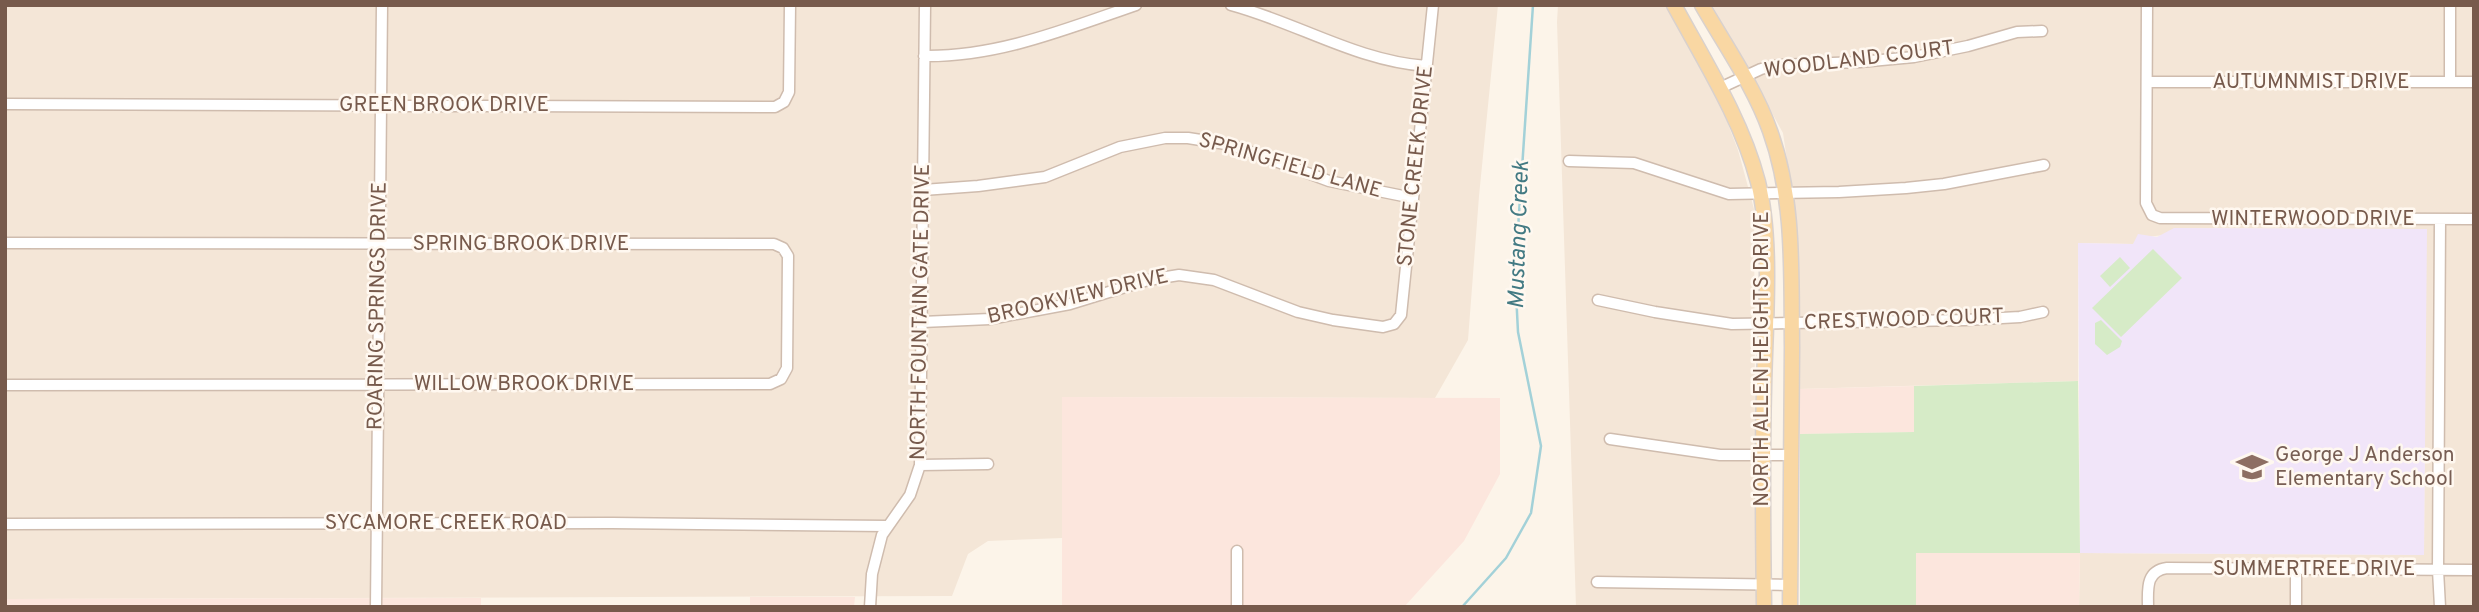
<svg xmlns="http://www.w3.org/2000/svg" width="2479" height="612" font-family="Overpass,sans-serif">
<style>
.residential{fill:#f4e6d7}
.commercial{fill:#fce6dd}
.education{fill:#f1e5f9}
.green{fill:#d6ebc7}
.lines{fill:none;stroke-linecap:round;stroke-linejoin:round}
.stream{stroke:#a3d1d8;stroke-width:2.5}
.minor-casing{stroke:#cfbcae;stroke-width:13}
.major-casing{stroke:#d9d1cd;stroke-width:17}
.minor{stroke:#fff;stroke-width:10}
.major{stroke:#f9d7a3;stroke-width:14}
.labels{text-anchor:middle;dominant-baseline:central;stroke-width:5;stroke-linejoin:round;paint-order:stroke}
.street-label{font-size:21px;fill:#775a4c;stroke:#fff8f0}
.education-label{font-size:21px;fill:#785e54;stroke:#fff8f0;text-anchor:start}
.water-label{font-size:23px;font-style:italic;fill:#437a83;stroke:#fff8f0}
</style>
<rect width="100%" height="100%" fill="#fcf4e9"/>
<!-- residential -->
<path class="residential" d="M5,5H1498L1479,196L1468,340L1435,398L1063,397L1062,538L988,541L968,554L952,596L5,599Z
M1558,5H1667L1716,93L1738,150L1754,209L1756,607H1576L1557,22Z
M1712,5H2474V607H2079L2080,553L2424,555L2426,229L2175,228L2165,235L2145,237L2133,244L2078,243V381L1799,389L1797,228L1783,133Z"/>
<!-- commercial -->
<path class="commercial" d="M1914,386L1915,432L1800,434L1799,389Z
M1062,397L1500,398V474L1464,541L1404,607H1062Z
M1915,553H2080L2079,607H1916Z
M750,597H855L854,607H750Z
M481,598V607H5V599Z"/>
<!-- education -->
<path class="education" d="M2174,228L2427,229L2424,555L2080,553L2078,243L2133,244L2138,234L2157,237Z"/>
<!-- green -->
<path class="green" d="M2153,249L2182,278L2121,337L2092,308Z
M2120,257L2130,268L2110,287L2100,276Z
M2101,320L2122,341L2120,347L2107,355L2095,344V323Z
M2078,381L2080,553H1916V607H1800V434L1914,432V386Z"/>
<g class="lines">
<!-- stream -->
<path class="stream" d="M1462,607L1506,558L1531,513L1541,446L1518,332L1515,273L1533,5"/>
<defs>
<path id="minor" d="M1231,5C1298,23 1357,61 1426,66
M2147,5L2146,203L2152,215L2160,218L2474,219
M924,56C998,57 1066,29 1136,5
M2147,82H2474
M2450,82V5
M1720,88L1761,69L1778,65L1860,62L1914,57L1968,46L2017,32L2042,31
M5,104L775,107L784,102L789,92L790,5
M1569,161L1634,163L1729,194L1839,192L1906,188L1944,184L2044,165
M923,190L978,186L1045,177L1120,147L1165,138H1188L1232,145L1329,181L1413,198
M2440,219L2438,570L2440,607
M5,243L774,244L783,248L788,256L787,368L781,379L770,384L5,385
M1598,300L1655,312L1732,324L1965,320L2020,317L2043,312
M922,322L990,319L1070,304L1148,280L1179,275L1214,280L1298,312L1333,320L1383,327L1394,324L1401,315L1433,5
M1610,439L1720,455H1792
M920,465L988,464
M5,524L612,523L886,526
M2296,569V607
M1597,582L1790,585
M376,607L382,5
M870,607L872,574L882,535L910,495L920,465L925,5
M1237,607V551
M2148,607C2148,590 2145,571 2167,568L2474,570"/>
<path id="major" d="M1674,5C1705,62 1742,120 1758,182C1773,242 1765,327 1764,389C1762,462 1763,534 1764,607
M1702,5C1725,45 1755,88 1770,131C1795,200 1791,274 1792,347C1792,433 1791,520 1790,607"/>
</defs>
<!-- minor casing -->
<use href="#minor" class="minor-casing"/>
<!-- major casing -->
<use href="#major" class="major-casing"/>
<!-- minor -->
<use href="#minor" class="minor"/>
<!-- major -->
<use href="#major" class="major"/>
</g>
<!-- icons -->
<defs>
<symbol id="school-bare" viewBox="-9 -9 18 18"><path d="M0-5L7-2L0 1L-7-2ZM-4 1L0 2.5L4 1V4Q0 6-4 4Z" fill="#8d6e63" stroke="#fff8f0" stroke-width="2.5" paint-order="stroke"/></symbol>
</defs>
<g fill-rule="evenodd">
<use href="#school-bare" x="2230" y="445" width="44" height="44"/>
</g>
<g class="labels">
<!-- street labels -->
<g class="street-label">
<text transform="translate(1859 60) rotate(-7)">WOODLAND COURT</text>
<text x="2311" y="82">AUTUMNMIST DRIVE</text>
<text x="444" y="105">GREEN BROOK DRIVE</text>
<text transform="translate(1290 166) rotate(16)">SPRINGFIELD LANE</text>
<text transform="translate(1416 166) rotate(-84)">STONE CREEK DRIVE</text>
<text x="2313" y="219">WINTERWOOD DRIVE</text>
<text x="521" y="244">SPRING BROOK DRIVE</text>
<text transform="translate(1078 297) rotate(-13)">BROOKVIEW DRIVE</text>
<text transform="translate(378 306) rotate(-89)">ROARING SPRINGS DRIVE</text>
<text transform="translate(921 312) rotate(-89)">NORTH FOUNTAIN GATE DRIVE</text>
<text transform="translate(1904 320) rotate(-2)">CRESTWOOD COURT</text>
<text transform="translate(1762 359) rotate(-90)">NORTH ALLEN HEIGHTS DRIVE</text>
<text x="524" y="384">WILLOW BROOK DRIVE</text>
<text x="446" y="523">SYCAMORE CREEK ROAD</text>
<text x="2314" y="569">SUMMERTREE DRIVE</text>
</g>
<!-- education labels -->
<g class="education-label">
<text x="2275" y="455">George J Anderson<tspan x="2275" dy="24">Elementary School</tspan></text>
</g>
<!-- water labels -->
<g class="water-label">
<text transform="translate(1520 235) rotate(-88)">Mustang Creek</text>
</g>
</g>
<!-- border -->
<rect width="2479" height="612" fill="none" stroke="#775a4c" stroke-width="14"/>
</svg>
